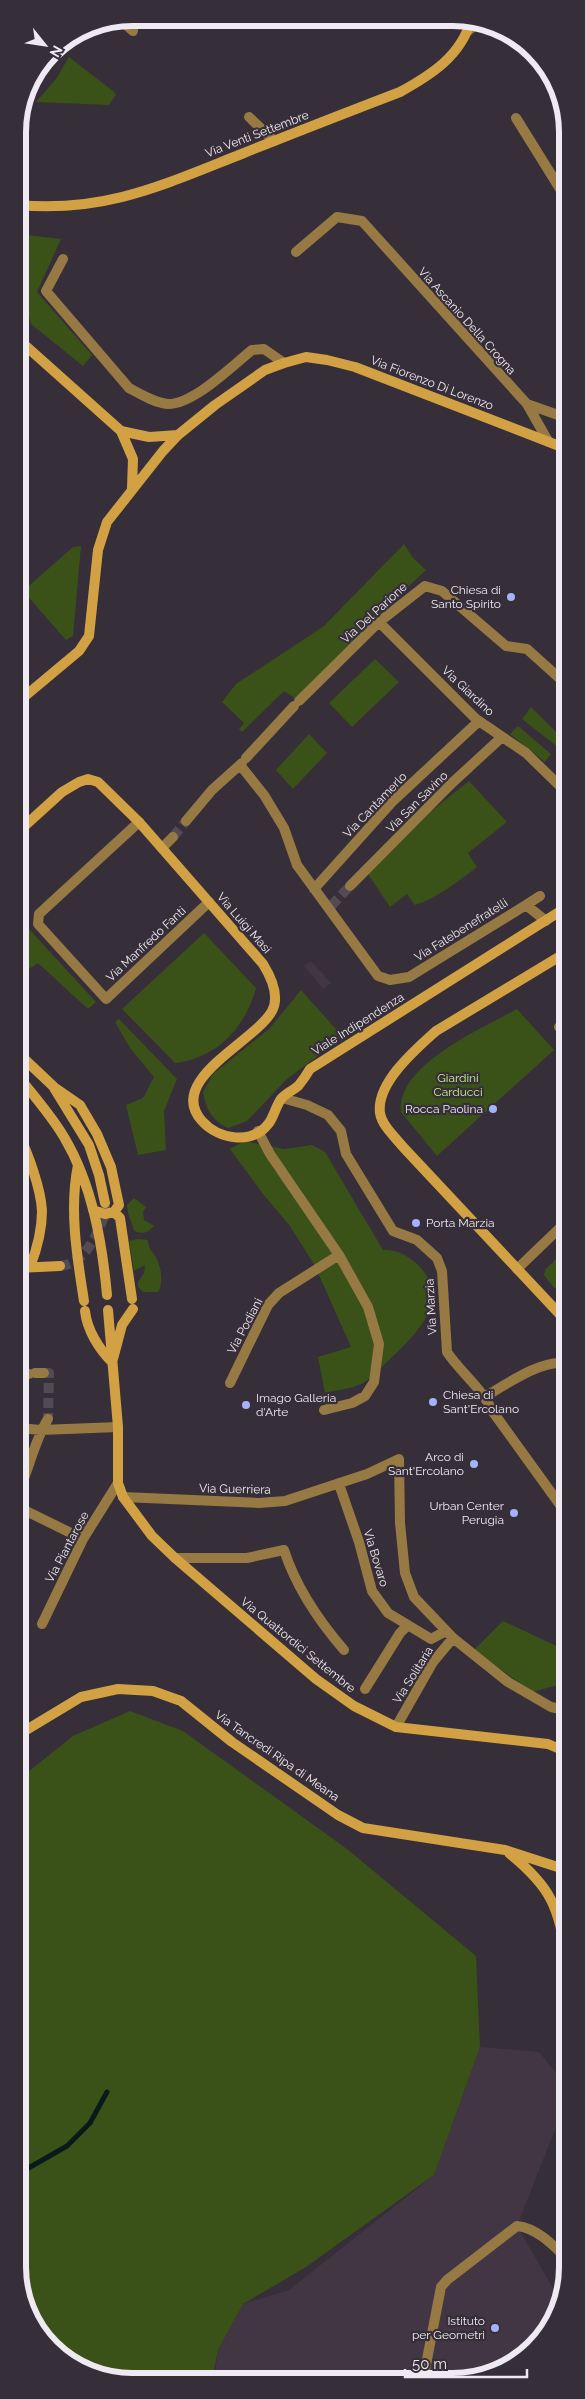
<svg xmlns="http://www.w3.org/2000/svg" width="585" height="2399" font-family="Raleway,sans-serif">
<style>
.built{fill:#423645}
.green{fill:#3a5218}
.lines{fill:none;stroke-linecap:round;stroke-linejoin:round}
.stream{stroke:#081a1a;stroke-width:5}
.street-tunnel{stroke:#524a54;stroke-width:10;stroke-dasharray:10 5;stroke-linecap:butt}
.secondary-tunnel{stroke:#524a54;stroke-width:10;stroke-dasharray:10 5;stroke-linecap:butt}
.street{stroke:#977943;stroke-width:10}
.secondary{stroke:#d1a144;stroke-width:10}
.poi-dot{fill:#a2b2fd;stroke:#362e38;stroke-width:2}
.labels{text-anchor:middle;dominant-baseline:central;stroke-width:4.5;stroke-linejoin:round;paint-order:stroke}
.street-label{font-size:12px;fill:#efeaf1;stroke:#362e38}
.poi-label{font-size:12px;fill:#efeaf1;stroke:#362e38;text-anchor:end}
.park-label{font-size:12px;fill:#c5f787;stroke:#362e38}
.rim{fill:none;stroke:#efeaf1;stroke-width:6}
</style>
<rect width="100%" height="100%" fill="#362e38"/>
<!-- built -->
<path class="built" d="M311,961L331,983L323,989L304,966Z
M480,2047L539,2052L567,2087V2099L517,2226L558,2297L539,2342L503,2369L468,2380H214L218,2350L243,2304L289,2290L434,2175Z"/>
<!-- green -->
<path class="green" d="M69,57L113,91L116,95L109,105L36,102L56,79Z
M18,234L61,239L37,292L92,355L83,366L31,324L26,306L18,300Z
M404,544L413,558L426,570L377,616L374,624L296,699L284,691L242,732L239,729L244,723L222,702L236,684L324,626Z
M81,546L73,636L66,640L23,591L73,547Z
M375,659L399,682L352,727L329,703Z
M531,707L565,741L559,748L522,719Z
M518,726L551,754L545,762L510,734Z
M309,734L327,753L293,789L276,770Z
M469,781L507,822L468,853L477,867C457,882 438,898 415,905L407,894L390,907L368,874L430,812Z
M29,929L96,1002L88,1009L38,963L18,976V940Z
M204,933L256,988C245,1028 217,1058 175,1063L122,1009Z
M301,990L343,1037L287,1079L247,1121L228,1128C212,1120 206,1110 203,1092L213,1074L270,1028Z
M517,1009L554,1050L437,1156L401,1112C396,1065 483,1028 517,1009Z
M119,1019L177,1079L164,1111L166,1150L138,1155L126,1105L143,1098L154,1077L130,1048L115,1022Z
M244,1141L284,1149L312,1145L325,1152L383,1250C397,1249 410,1256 420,1267C452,1302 414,1336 389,1360C380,1368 370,1381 359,1385C349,1389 336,1390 325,1393L318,1357L351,1347L315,1266L290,1226L263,1194L230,1149Z
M134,1198L146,1207L143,1212L144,1220L154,1226C146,1234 143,1234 134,1231C132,1221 127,1215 127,1205Z
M137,1239L148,1240C148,1249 152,1250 156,1257C161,1266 164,1284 158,1292H143L138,1287V1282L144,1273L145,1265L134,1271L129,1241Z
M556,1259L561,1263C555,1273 561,1284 557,1289L554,1288L544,1275L545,1270Z
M503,1621L567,1651V1686L562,1684L532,1692L474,1650Z
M130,1711L183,1731L347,1849L476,1956L480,2047L434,2175L306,2267L243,2304L218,2350L212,2380L110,2379L46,2342L19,2282L18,1780L73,1736Z"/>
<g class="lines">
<!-- stream -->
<path class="stream" d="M18,2174L67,2146L90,2123L107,2092"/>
<!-- street-tunnel -->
<path class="street-tunnel" d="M173,837L186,821
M331,906L350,886
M44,1373H49L48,1419"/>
<!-- secondary-tunnel -->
<path class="secondary-tunnel" d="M60,1266C87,1263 97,1233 106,1212L105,1207"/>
<!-- street -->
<path class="street" d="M121,20L133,31
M468,31L479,22
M249,117L274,141
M516,118L567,200
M296,252L337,217L362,221L527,404L548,441
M63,259L46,291L129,388C140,394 155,403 168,404C194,404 232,366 252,350L264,349L284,363
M527,404L558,415
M379,622L476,719L526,753L567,793
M299,701L379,622L425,586L442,591L506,646L527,649L567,685
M246,758L294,706
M240,765L264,795L284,828L297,865L378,976L390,980L409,977L526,905L546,921
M186,821L212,790L242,763
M139,822L39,914L38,924L106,999L209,902
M162,848L173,837
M350,886L452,783L502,737
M314,889L393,801L479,721
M526,905L540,896
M559,1027L567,1035
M282,1098L307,1105L328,1115L341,1131L346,1154L393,1231L417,1240L437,1258L442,1271L447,1352C461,1373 482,1388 493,1412L563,1509
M258,1131L270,1154L339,1255L368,1307L379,1344L374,1382L365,1396L352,1403L324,1410
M517,1269L567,1221
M35,1373H44
M18,1374H29
M230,1383L268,1305L279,1293L339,1255
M486,1396C505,1385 545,1357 567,1364
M18,1428L41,1430L118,1427
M339,1484L359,1542L372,1591L388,1613L431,1639L446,1631
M18,1492C30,1468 34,1441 48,1419
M123,1497L259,1503L285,1501L367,1474L399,1459L400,1523L405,1573L414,1597L453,1638L508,1682L551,1707L565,1710
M18,1507L83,1539
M175,1558H247L284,1550C296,1587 319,1621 344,1650
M42,1624L83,1539L118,1483
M365,1689L400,1633L408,1625
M396,1727L433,1662L453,1638
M423,2380L441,2287L447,2280L517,2226C537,2228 553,2245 567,2259"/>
<!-- secondary -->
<path class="secondary" d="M18,205C106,213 165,184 244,153C296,132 348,112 400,92C431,75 461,56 471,20
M18,339L121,431L133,459L132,488
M121,431L149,437L178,435
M18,702L79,651L89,636L98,550L107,522L163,451L178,435L215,405L265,370L284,363L306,357L327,360L355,367L567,449
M18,832L62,792L79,782L88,779L98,782L139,822L263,964C271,977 280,996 272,1011C255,1042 165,1080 202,1121C218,1139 252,1146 269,1123C274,1116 276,1106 281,1099C286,1093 294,1090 299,1085C303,1080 307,1074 310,1069L567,907
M567,952L436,1031C416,1049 376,1083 380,1113C382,1126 396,1138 404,1148L567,1322
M18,1053L54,1087L80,1105L97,1134L111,1167L119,1205L114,1212L105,1214L93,1210
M18,1076C34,1096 51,1115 64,1137C92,1184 102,1241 107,1295
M54,1088L89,1145L99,1175L105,1203
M18,1133C28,1153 41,1189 42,1211C42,1231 37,1249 30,1267
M78,1165C69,1209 77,1257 84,1301
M114,1212L120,1218L132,1299
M18,1268L60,1266
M108,1310L118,1427V1483L123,1497L152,1536L175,1558L316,1679L354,1706L396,1727L548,1744L567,1752
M85,1311C87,1330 99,1349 112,1362
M113,1359L122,1325L133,1309
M18,1735L81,1697L118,1689L153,1691L181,1701L232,1742L338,1815L363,1828L505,1850L567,1870
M509,1853C552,1888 558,1906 567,1960"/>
</g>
<!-- markers -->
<g class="poi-dot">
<circle cx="511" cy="597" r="5"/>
<circle cx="493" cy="1109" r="5"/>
<circle cx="416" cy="1223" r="5"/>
<circle cx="433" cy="1402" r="5"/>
<circle cx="246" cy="1405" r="5"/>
<circle cx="474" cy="1464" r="5"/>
<circle cx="514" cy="1513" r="5"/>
<circle cx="495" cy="2328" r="5"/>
</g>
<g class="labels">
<!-- street labels -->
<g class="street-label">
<text transform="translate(257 134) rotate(-21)">Via Venti Settembre</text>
<text transform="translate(467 321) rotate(48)">Via Ascanio Della Crogna</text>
<text transform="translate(432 383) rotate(21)">Via Fiorenzo Di Lorenzo</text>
<text transform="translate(374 613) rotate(-42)">Via Del Parione</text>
<text transform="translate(468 691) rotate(43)">Via Giardino</text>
<text transform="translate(417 802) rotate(-45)">Via San Savino</text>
<text transform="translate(375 805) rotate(-46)">Via Cantamerlo</text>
<text transform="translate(244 923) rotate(49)">Via Luigi Masi</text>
<text transform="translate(461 930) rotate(-32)">Via Fatebenefratelli</text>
<text transform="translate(146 944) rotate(-43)">Via Manfredo Fanti</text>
<text transform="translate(358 1024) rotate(-32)">Viale Indipendenza</text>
<text transform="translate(431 1307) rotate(-93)">Via Marzia</text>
<text transform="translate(245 1326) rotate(-62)">Via Podiani</text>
<text transform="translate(235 1489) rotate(1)">Via Guerriera</text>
<text transform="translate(67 1547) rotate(-62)">Via Piantarose</text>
<text transform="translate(376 1558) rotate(73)">Via Bovaro</text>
<text transform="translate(298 1645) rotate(39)">Via Quattordici Settembre</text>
<text transform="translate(413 1675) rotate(-58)">Via Solitaria</text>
<text transform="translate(277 1756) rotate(35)">Via Tancredi Ripa di Meana</text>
</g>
<!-- poi labels -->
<g class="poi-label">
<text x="501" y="590">Chiesa di<tspan x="501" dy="14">Santo Spirito</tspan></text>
<text x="483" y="1109">Rocca Paolina</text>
<text x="426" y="1223" text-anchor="start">Porta Marzia</text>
<text x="443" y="1395" text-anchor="start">Chiesa di<tspan x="443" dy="14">Sant'Ercolano</tspan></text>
<text x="256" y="1398" text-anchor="start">Imago Galleria<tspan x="256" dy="14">d'Arte</tspan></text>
<text x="464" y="1457">Arco di<tspan x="464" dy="14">Sant'Ercolano</tspan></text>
<text x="504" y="1506">Urban Center<tspan x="504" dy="14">Perugia</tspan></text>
<text x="485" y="2321">Istituto<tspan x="485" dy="14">per Geometri</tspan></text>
</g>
<!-- park labels -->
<g class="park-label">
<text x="458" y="1078">Giardini<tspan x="458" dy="14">Carducci</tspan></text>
</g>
</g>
<!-- crop -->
<path d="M0 0H585V2399H0ZM132 26H453A106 106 0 0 1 559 132V2267A106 106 0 0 1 453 2373H132A106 106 0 0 1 26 2267V132A106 106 0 0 1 132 26Z" fill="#362e38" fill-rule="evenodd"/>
<path class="rim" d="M132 26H453A106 106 0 0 1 559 132V2267A106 106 0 0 1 453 2373H132A106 106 0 0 1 26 2267V132A106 106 0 0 1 132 26Z"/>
<!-- north arrow -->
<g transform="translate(45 45) rotate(120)" stroke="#362e38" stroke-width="4" paint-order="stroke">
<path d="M0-4L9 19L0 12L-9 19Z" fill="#efeaf1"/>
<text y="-8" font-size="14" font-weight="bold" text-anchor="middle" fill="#efeaf1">N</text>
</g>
<!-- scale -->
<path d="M405 2369v8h122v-8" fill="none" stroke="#efeaf1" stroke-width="2.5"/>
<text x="412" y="2369" font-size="15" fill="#efeaf1" stroke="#362e38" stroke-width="4" paint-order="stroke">50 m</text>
</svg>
